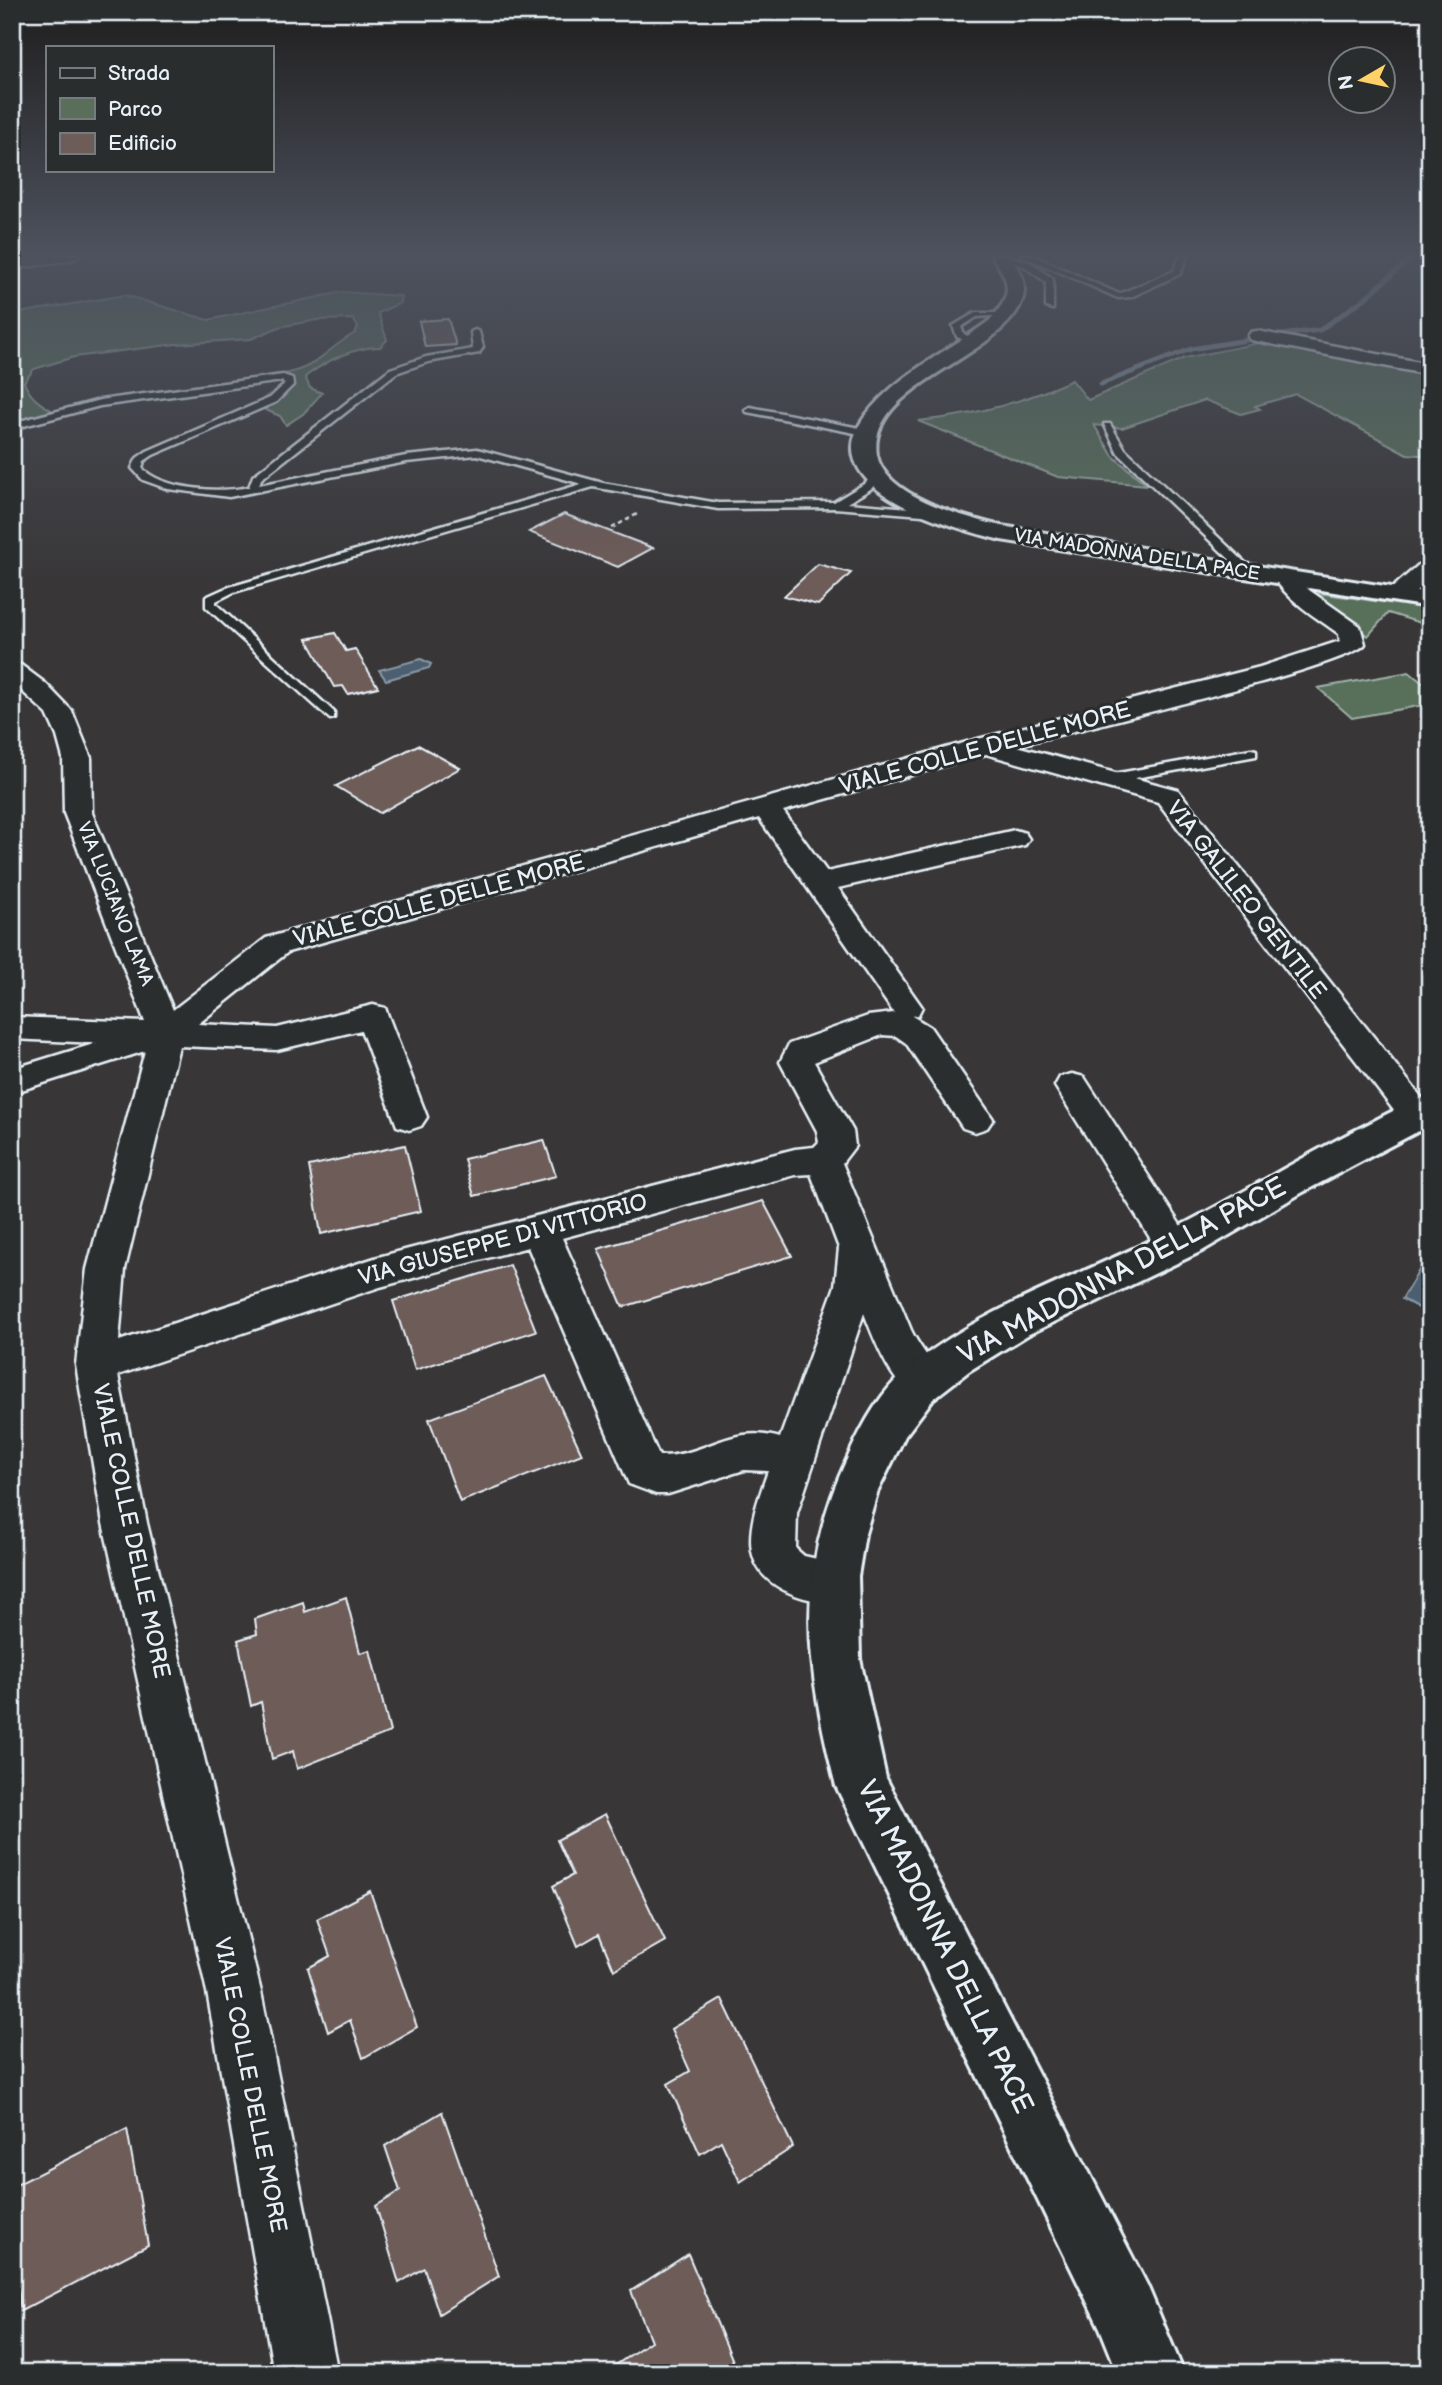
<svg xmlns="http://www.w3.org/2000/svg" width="1442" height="2385" font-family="'Balsamiq Sans',sans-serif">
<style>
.green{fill:#596f5a;stroke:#a0b0a9;stroke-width:2}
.water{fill:#4c5f6f;stroke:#8a99a6;stroke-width:2}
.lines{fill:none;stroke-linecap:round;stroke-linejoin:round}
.stream{stroke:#8a99a6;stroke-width:5}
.building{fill:#6e5c59;stroke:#e8f1f8;stroke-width:2}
.lane-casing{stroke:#e8f1f8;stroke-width:5}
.street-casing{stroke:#e8f1f8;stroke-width:5}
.secondary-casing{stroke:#e8f1f8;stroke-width:6}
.path{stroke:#e8f1f8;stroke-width:2.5;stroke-dasharray:4.5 3.5;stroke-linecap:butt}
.lane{fill:#2a2d2e;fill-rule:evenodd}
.street{fill:#2a2d2e;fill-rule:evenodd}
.secondary{fill:#2a2d2e;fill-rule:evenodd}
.labels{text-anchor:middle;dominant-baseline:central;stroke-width:6;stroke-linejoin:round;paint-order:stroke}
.far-street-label{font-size:19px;fill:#e8f1f8;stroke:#2a2d2e}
.street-label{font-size:23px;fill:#e8f1f8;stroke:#2a2d2e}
.near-street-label{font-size:28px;fill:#e8f1f8;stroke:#2a2d2e}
</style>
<rect width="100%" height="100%" fill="#383637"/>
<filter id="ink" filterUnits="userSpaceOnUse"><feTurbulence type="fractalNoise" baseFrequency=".0143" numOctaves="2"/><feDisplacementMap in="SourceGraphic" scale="14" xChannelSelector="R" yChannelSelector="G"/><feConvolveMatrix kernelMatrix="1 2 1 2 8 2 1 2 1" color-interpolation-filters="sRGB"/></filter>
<g filter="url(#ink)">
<!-- green -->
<path class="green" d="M342,292L401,296L400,303L378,313L387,340L380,347C354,347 325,361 305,377L310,388L322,393L303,414L286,425L280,416L254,405L282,386L280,379L272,375C315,373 321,352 355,333L358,327L353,319L317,320L279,327L251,339L176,344L74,357L34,369L24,382C30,397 39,403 53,411L12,422V314L125,295L208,320Z
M1269,341L1430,372V456L1407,454L1296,394L1255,406L1260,409L1241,414L1205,400L1122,428L1094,425L1113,456L1147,485L1058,477L918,421C973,416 1022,403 1072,380L1088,400L1185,358Z
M1319,593L1430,609V626L1388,613L1368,636L1313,598Z
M1409,672L1430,689V704L1352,718L1318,688Z"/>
<!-- water -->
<path class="water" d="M421,659L431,664L429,668L386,680L379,670Z
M1428,1255L1430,1256V1314L1402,1299Z"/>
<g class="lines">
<!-- stream -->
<path class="stream" d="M1274,336L1320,330L1364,299L1415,255
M1101,384L1191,349L1253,339"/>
</g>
<!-- building -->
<path class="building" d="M448,319L456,345L425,347L419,321Z
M564,514L653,548L618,567L529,532Z
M818,564L851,573L818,605L784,596Z
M335,633L346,651L355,649L378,687L348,694L343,686L334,687L307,639Z
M418,745L460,768L380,813L336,786Z
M544,1140L556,1176L474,1196L464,1159Z
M405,1145L421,1211L321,1234L309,1166Z
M763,1201L792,1256L623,1307L598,1249Z
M510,1265L536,1331L415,1370L393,1301Z
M546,1376L582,1454L460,1502L429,1419Z
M346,1597L360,1653L370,1650L390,1732L297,1769L293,1751L272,1759L261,1702L251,1706L238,1640L257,1634L255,1619L303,1602L305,1612Z
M605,1814L665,1941L614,1970L599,1934L578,1946L553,1886L573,1875L557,1840Z
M370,1891L417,2027L363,2058L350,2020L328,2032L308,1968L330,1956L317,1919Z
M722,1999L793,2147L740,2182L721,2141L700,2154L668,2084L690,2071L671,2029Z
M442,2112L499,2276L439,2314L424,2268L399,2283L376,2206L400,2191L385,2146Z
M127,2129L148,2245L21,2311L12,2240V2187Z
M688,2254L738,2373H604L651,2341L631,2291Z"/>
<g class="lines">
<defs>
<path id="lane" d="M1006,255L1031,263L1053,279V309L1046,307V282L1025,267L997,256Z
M1021,255H1032L1119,294L1174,271L1180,255H1188L1180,274L1131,297L1118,298Z
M975,313H1004L1008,315L977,317L961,327L964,334L977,341L973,344L957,337L953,326Z
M475,330L479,332L483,347L479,353L428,362L396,373L261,479L259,485L406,456L477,449L603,483L718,503L834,502L864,484L877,472L882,475L872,488L847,503L935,510L940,513L935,516L835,508L718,509L593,487L234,592L216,601V604L334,712V718L330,719L206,607V597L226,588L582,484L477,455L406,462L229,497L168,489L143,480L132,468L137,458L147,451L270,398L285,384L282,381L100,406L12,429V423L100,400L283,375L292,378L293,385L276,402L153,455L144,461L142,468C162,490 221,493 249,487L253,476L390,369L426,357L473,349L471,332Z
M750,407L865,429L870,432L865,435L747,412L745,410Z
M1104,424H1110L1125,449L1254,571V575H1246L1118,453Z
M1251,749L1256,750V756L1108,783L1101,779L1108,775Z"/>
<path id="street" d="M39,255H80L72,260L12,269V259Z
M1257,331L1430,364V375L1251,340L1248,336L1251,332Z
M1430,560V579L1406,600H1390L1386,595L1390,590L1422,562Z
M1285,571L1293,573L1309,590L1360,626L1365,644C1350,666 1063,733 1016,746L1178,790L1429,1107V1125L1417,1129L1405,1125L1158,802L986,754L783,811L827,872L1015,830L1025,833L1029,839L1025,845L838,888L922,1007L918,1015L912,1016L930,1027L993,1119L987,1128L975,1132L963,1128L906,1043L896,1036L882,1035L814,1062L853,1131L855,1146L842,1163L911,1330C920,1349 934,1363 943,1381L937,1393C933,1395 926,1398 922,1398C894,1395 873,1336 864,1313L797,1513L796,1549L804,1556L848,1566L855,1581L848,1596C830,1603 814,1602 795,1595C732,1571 750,1522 768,1471L744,1470L668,1494H656L629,1484L528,1247L380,1287L118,1375L147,1523L261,1992L338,2373H274L207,1992L103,1523L76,1365L87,1269L145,1051L12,1093V1069L97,1043L12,1039V1017L145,1022L64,813L63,758L57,736L47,714L12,682V663L21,665L45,683L72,711L91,758L92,813L173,1010L266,938L978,739L1260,667L1340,641L1339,634C1316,617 1290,602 1274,578L1277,573ZM759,818L894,1013L868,1016L789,1044L780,1062L817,1131L819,1142L814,1147L795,1149L378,1257L119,1341L125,1269L179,1046L277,1050L361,1030L397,1126L409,1130L421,1126L427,1117L385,1008L373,1005L277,1028L198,1024L288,952ZM811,1174L839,1248L835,1286L780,1438C730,1423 705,1457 659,1456L562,1238L795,1175Z
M1072,1074L1084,1077L1188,1237L1194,1247L1188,1257L1175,1262L1162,1257L1055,1086L1060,1077Z"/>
<path id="secondary" d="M991,255H1008C1020,269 1029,285 1021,303C997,359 866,386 877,455C885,497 965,517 1001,526L1430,593V607L1001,540C954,528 809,489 866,415C897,374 949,351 989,321C1013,295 1012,283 991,255Z
M1430,1096V1125L1303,1192L1202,1251L1029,1334L969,1371L933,1399L905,1436L877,1493L865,1534L858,1576L860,1659L886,1778L1147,2285L1184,2373H1118L1100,2328L836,1786C806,1665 793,1574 848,1457C863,1424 882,1389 911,1366C988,1304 1085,1275 1172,1230C1235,1198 1295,1161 1358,1129C1381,1118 1405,1103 1430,1096Z"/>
</defs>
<!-- lane casing -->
<use href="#lane" class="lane-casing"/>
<!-- street casing -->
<use href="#street" class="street-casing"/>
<!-- secondary casing -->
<use href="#secondary" class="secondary-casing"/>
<!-- path -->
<path class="path" d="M612,528L639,513"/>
<!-- lane -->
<use href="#lane" class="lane"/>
<!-- street -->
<use href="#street" class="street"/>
<!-- secondary -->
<use href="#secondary" class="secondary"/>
</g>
</g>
<!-- sky -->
<linearGradient id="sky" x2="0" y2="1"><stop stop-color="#1f1e1e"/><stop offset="0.43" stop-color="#4d525e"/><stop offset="1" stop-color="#4d525e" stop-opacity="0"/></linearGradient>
<rect width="1442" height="589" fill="url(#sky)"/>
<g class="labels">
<!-- far-street labels -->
<g class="far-street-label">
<text transform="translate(1137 555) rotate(9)">VIA MADONNA DELLA PACE</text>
<text transform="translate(115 904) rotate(68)">VIA LUCIANO LAMA</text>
</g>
<!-- street labels -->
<g class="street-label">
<text transform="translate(985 748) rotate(-15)">VIALE COLLE DELLE MORE</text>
<text transform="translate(1246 900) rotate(52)">VIA GALILEO GENTILE</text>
<text transform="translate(439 901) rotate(-15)">VIALE COLLE DELLE MORE</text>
<text transform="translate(503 1240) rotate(-15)">VIA GIUSEPPE DI VITTORIO</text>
<text transform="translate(131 1531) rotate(78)">VIALE COLLE DELLE MORE</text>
<text transform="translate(250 2085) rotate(79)">VIALE COLLE DELLE MORE</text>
</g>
<!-- near-street labels -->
<g class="near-street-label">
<text transform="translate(1122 1271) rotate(-28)">VIA MADONNA DELLA PACE</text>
<text transform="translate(945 1947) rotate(64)">VIA MADONNA DELLA PACE</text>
</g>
</g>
<!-- margin -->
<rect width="1442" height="2385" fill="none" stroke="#2a2d2e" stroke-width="42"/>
<rect x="21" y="21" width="1400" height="2343" fill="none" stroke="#e8f1f8" stroke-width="2.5" filter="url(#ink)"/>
<!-- legend -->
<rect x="46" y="46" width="228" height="126" fill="#2a2d2e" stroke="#767b7f" stroke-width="2"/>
<rect x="60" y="68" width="35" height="10" fill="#2a2d2e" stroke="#767b7f" stroke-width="2"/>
<text x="108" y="80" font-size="21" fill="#e8f1f8">Strada</text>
<rect x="60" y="98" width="35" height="21" fill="#596f5a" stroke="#767b7f" stroke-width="2"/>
<text x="108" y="116" font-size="21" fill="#e8f1f8">Parco</text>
<rect x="60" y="133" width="35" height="21" fill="#6e5c59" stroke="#767b7f" stroke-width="2"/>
<text x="108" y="150" font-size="21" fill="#e8f1f8">Edificio</text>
<!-- north arrow -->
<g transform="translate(1362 80) rotate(261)"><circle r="33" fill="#2a2d2e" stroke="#767b7f" stroke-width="2"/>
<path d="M0-5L12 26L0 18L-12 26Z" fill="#ffd166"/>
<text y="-10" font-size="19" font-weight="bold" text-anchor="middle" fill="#e8f1f8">N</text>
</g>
</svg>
